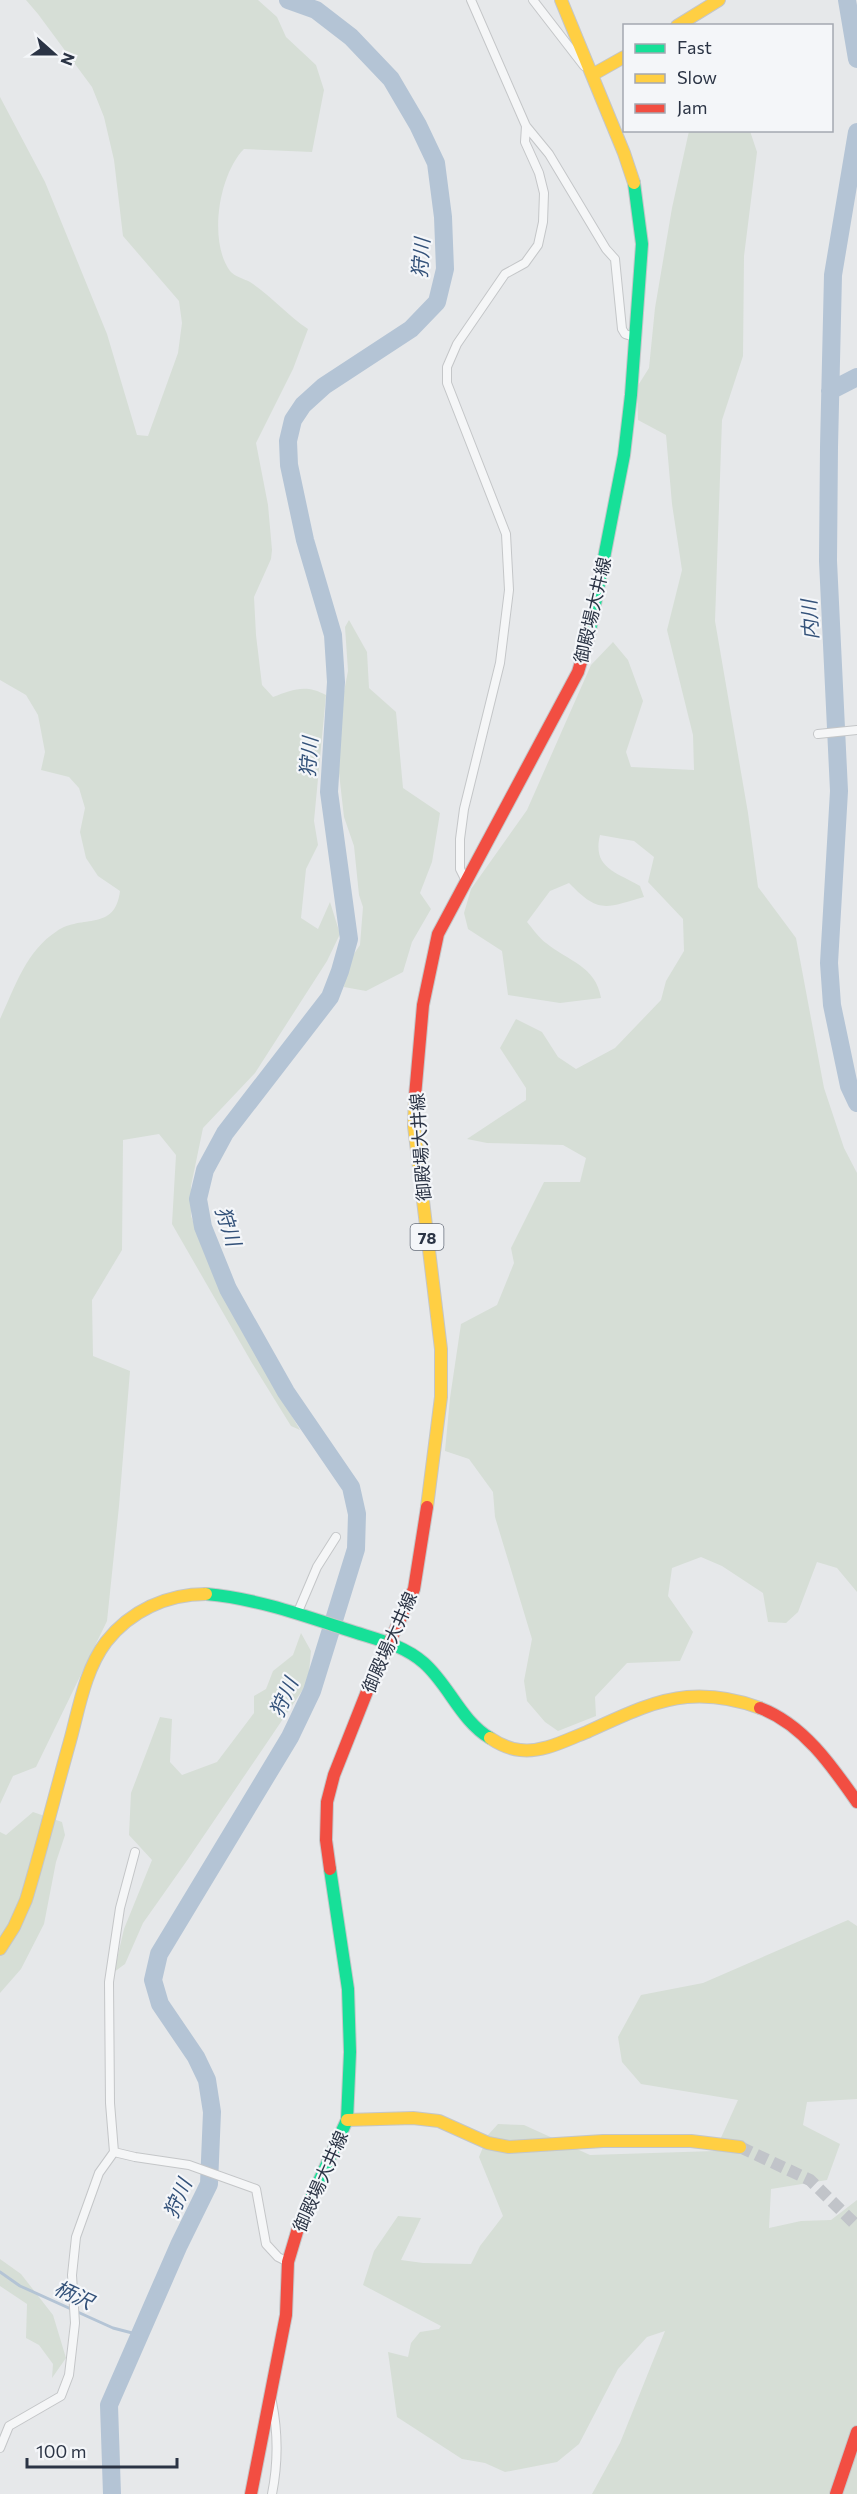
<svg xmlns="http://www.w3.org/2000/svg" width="857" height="2494" font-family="Commissioner,'Noto Sans JP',sans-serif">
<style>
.green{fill:#d6ded6}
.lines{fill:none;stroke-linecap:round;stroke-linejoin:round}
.stream{stroke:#b4c4d5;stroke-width:3}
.river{stroke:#b4c4d5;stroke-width:18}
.secondary-tunnel{stroke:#c1c4c9;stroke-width:12;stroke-dasharray:12 6;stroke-linecap:butt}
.street-casing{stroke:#c4c6c8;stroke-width:10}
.fast-casing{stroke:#c4c6c8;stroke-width:14}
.slow-casing{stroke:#c4c6c8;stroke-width:14}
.jam-casing{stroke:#c4c6c8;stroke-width:14}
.street{stroke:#f5f6f7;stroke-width:8}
.fast{stroke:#16e098;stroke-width:12}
.slow{stroke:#ffcf43;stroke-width:12}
.jam{stroke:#f24e42;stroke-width:12}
.labels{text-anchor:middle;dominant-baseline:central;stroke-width:4.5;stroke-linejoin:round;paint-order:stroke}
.shield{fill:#f4f6f9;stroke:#676e7b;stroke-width:1.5}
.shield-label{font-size:16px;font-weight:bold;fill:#2b3445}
.street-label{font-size:18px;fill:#2b3445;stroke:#f4f6f9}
.water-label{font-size:20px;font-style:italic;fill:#34527a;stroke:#f4f6f9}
</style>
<rect width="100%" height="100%" fill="#e6e8ea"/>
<!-- green -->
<path class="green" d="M26,0H258L277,17L286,37L316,65L324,90L312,152L244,149C219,174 208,241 230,271C234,276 244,279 250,282C271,296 287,315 308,329L293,369L256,443L268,505L272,550L271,559L254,597L256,635L262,685L273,697C293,689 306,684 326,695L314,821L318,845L306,869L301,918L318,929L330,902L340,934L327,961L255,1073L203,1128L191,1186V1216L216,1280L240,1328L300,1430L291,1426L252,1363L172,1224L176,1155L159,1134L123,1140L122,1250L92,1300L93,1356L130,1371L119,1506L107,1621L36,1767L13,1776L0,1804V1019C15,987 26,951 57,931C82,914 115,932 120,891L98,876L86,858L80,832L85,808L79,788L69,777L41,770L45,752L38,715L26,695L0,680V97L45,182L107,334L137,435L148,436L178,353L182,323L179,301L123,236L114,160L104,117L92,87L38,14Z
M689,131H750L757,152L744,256L743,356L722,420L715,621L748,813L758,887L796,938L824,1088L844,1148L857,1173V1592L837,1568L817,1562L798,1612L786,1623L768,1622L763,1593L722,1566L701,1557L672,1568L668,1596L693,1632L680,1661L627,1663L595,1697L596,1716L558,1731L545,1722L527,1701L524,1681L532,1639L495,1517L493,1492L469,1459L445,1451L450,1398L461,1324L497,1305L514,1263L511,1248L544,1182H580L586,1158L563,1145L487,1143L467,1139L526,1100V1088L500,1048L516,1019L542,1032L558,1057L576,1069L615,1048L661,1000L666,981L684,951L683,919L648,882L654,857L634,841L600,835C592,868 616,872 640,886L644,897C605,908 599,914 569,883L550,891L527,922C533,929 539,938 546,943C568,961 596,966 601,998L560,1003L508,995L502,951L468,929L464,913L471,889L527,810L591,665L613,642L628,660L643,701L626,752L631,767L694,770L693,735L667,630L682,570L672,504L666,435L638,420L637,387L649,368L655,308L672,208Z
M349,620L367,652L369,688L396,712L403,788L440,813L432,862L420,893L431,909L412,942L403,972L366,991L344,987L347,964L360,945L363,907L359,895L354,846L344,817L335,738L348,671L345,627Z
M301,1633L311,1651L308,1682L186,1862L143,1923L125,1964L114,1972L124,1929L152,1860L129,1835L131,1793L160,1717L172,1719L170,1762L182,1775L217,1762L254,1713V1696L266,1689L273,1671L293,1655Z
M33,1812L62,1822L65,1835L56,1862L44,1924L21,1969L0,1993V1832L6,1835Z
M848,1920L857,1926V2099L807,2102L803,2125L840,2144L827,2180L771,2189L769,2228L801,2221L831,2220L857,2200V2494H592L620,2443L665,2331L647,2337L618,2369L579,2444L557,2462L505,2472L485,2463L462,2459L397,2417L388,2352L408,2357L411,2343L420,2332L439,2329L441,2326L363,2285L374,2251L398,2216L421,2218L401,2260L423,2263L471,2264L480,2246L503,2216L479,2157L488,2135L498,2124L524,2125L590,2155L715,2151L738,2100L641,2084L622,2062L618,2037L641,1995L703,1983Z
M0,2259L21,2274L53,2315L66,2358L52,2378L53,2364L39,2345L26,2338L27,2304L0,2286Z"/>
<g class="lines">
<!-- stream -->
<path class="stream" d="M0,2272L20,2286L113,2328L140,2335"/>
<!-- river -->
<path class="river" d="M847,0L857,59
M857,132L833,275L829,447L828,561L839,791L829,963L832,1005L849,1086L857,1103
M830,391L857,377
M112,2494L109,2405L179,2245L209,2184L212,2112L207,2080L196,2057L160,2004L153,1980L159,1954L290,1737L312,1691L356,1549L357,1514L351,1487L286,1392L228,1289L203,1227L198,1199L205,1170L225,1133L330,997L340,971L349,939L329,792L336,682L333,635L305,540L289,465L288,441L293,420L303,405L324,386L411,329L437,302L445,269L443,217L436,163L418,125L391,79L351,37L316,10L288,0"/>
<!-- secondary-tunnel -->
<path class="secondary-tunnel" d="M740,2147L810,2180L857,2226"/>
<defs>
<path id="street" d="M471,0L526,126L549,154L606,249L615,259L622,329L625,334L637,338
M533,0L584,66
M818,734L857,730
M466,881L460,869V839L464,809L500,663L509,590L506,534L447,383V367L457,344L505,274L525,263L538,245L543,222L544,193L539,173L525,142L526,126
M297,1614L317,1567L336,1537
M114,2152L135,2157L189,2165L256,2189L266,2244L278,2257L288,2262
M272,2402C278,2432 278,2464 272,2494
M0,2448L9,2426L61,2396L69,2375L75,2323L72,2275L76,2237L99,2173L114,2152L110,2103L109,1982L120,1908L135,1852"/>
<path id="fast" d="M589,635L624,455L631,395L642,244L634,183
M206,1594C254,1598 302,1615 348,1630C375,1639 402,1644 424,1663C449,1685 461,1721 490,1738
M299,2225L347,2120L350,2052L348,1989L330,1869"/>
<path id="slow" d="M561,0L624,153L634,183
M677,26L719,0
M592,75L624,57
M415,1096L414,1126L441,1349V1397L427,1507
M490,1738C499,1744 509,1749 520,1750C543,1753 566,1740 587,1732C618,1718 653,1700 687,1697C713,1695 736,1699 760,1708
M0,1949L14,1927L26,1900C42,1847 55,1794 70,1741C79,1708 85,1670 106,1642C130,1611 167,1594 206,1594
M347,2120L413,2118L439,2121L488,2143L509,2147L603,2141H691L740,2147"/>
<path id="jam" d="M415,1096L423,1005L438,934L578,672L589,635
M760,1708C803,1724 832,1766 857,1802
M330,1869L326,1840L327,1802L334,1775L368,1689L414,1589L427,1507
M251,2494L286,2315L288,2262L299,2225
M836,2494L857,2432"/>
</defs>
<!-- street casing -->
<use href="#street" class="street-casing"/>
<!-- fast casing -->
<use href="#fast" class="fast-casing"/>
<!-- slow casing -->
<use href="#slow" class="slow-casing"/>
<!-- jam casing -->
<use href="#jam" class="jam-casing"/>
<!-- street -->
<use href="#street" class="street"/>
<!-- fast -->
<use href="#fast" class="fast"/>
<!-- slow -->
<use href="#slow" class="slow"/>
<!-- jam -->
<use href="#jam" class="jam"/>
</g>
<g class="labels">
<!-- shield labels -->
<rect class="shield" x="410.5" y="1224" width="33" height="26" rx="4.5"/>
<g class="shield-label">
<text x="427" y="1237">78</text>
</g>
<!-- street labels -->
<g class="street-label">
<text transform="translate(592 610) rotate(-77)">御殿場大井線</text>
<text transform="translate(420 1147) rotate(-94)">御殿場大井線</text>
<text transform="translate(389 1642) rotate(-66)">御殿場大井線</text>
<text transform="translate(320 2181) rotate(-66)">御殿場大井線</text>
</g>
<!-- water labels -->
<g class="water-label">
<text transform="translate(420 258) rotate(-86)">狩川</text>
<text transform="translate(809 620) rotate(-93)">内川</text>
<text transform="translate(308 757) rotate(-86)">狩川</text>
<text transform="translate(229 1226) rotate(72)">狩川</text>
<text transform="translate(283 1697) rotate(-66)">狩川</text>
<text transform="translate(177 2198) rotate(-67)">狩川</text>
<text transform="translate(74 2294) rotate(25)">柄沢</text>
</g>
</g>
<!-- legend -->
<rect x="623" y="24" width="210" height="108" fill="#f4f6f9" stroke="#a4a8b1" stroke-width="1.5"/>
<rect x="635" y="44" width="30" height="9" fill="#16e098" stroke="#a4a8b1" stroke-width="1.5"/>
<text x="677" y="54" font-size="18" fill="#2b3445">Fast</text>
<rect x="635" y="74" width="30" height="9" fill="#ffcf43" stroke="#a4a8b1" stroke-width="1.5"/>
<text x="677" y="84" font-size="18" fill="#2b3445">Slow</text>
<rect x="635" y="104" width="30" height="9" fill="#f24e42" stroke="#a4a8b1" stroke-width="1.5"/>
<text x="677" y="114" font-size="18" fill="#2b3445">Jam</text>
<!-- north arrow -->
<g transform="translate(54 54) rotate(111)" stroke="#f4f6f9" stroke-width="4.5" paint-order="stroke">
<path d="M0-4.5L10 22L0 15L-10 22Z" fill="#2b3445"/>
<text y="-9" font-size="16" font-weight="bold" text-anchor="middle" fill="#2b3445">N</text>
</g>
<!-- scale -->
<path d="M27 2458v9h150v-9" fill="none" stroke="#2b3445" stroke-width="3"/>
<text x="36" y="2458" font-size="18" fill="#2b3445" stroke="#f4f6f9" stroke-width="4.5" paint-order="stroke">100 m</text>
</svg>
